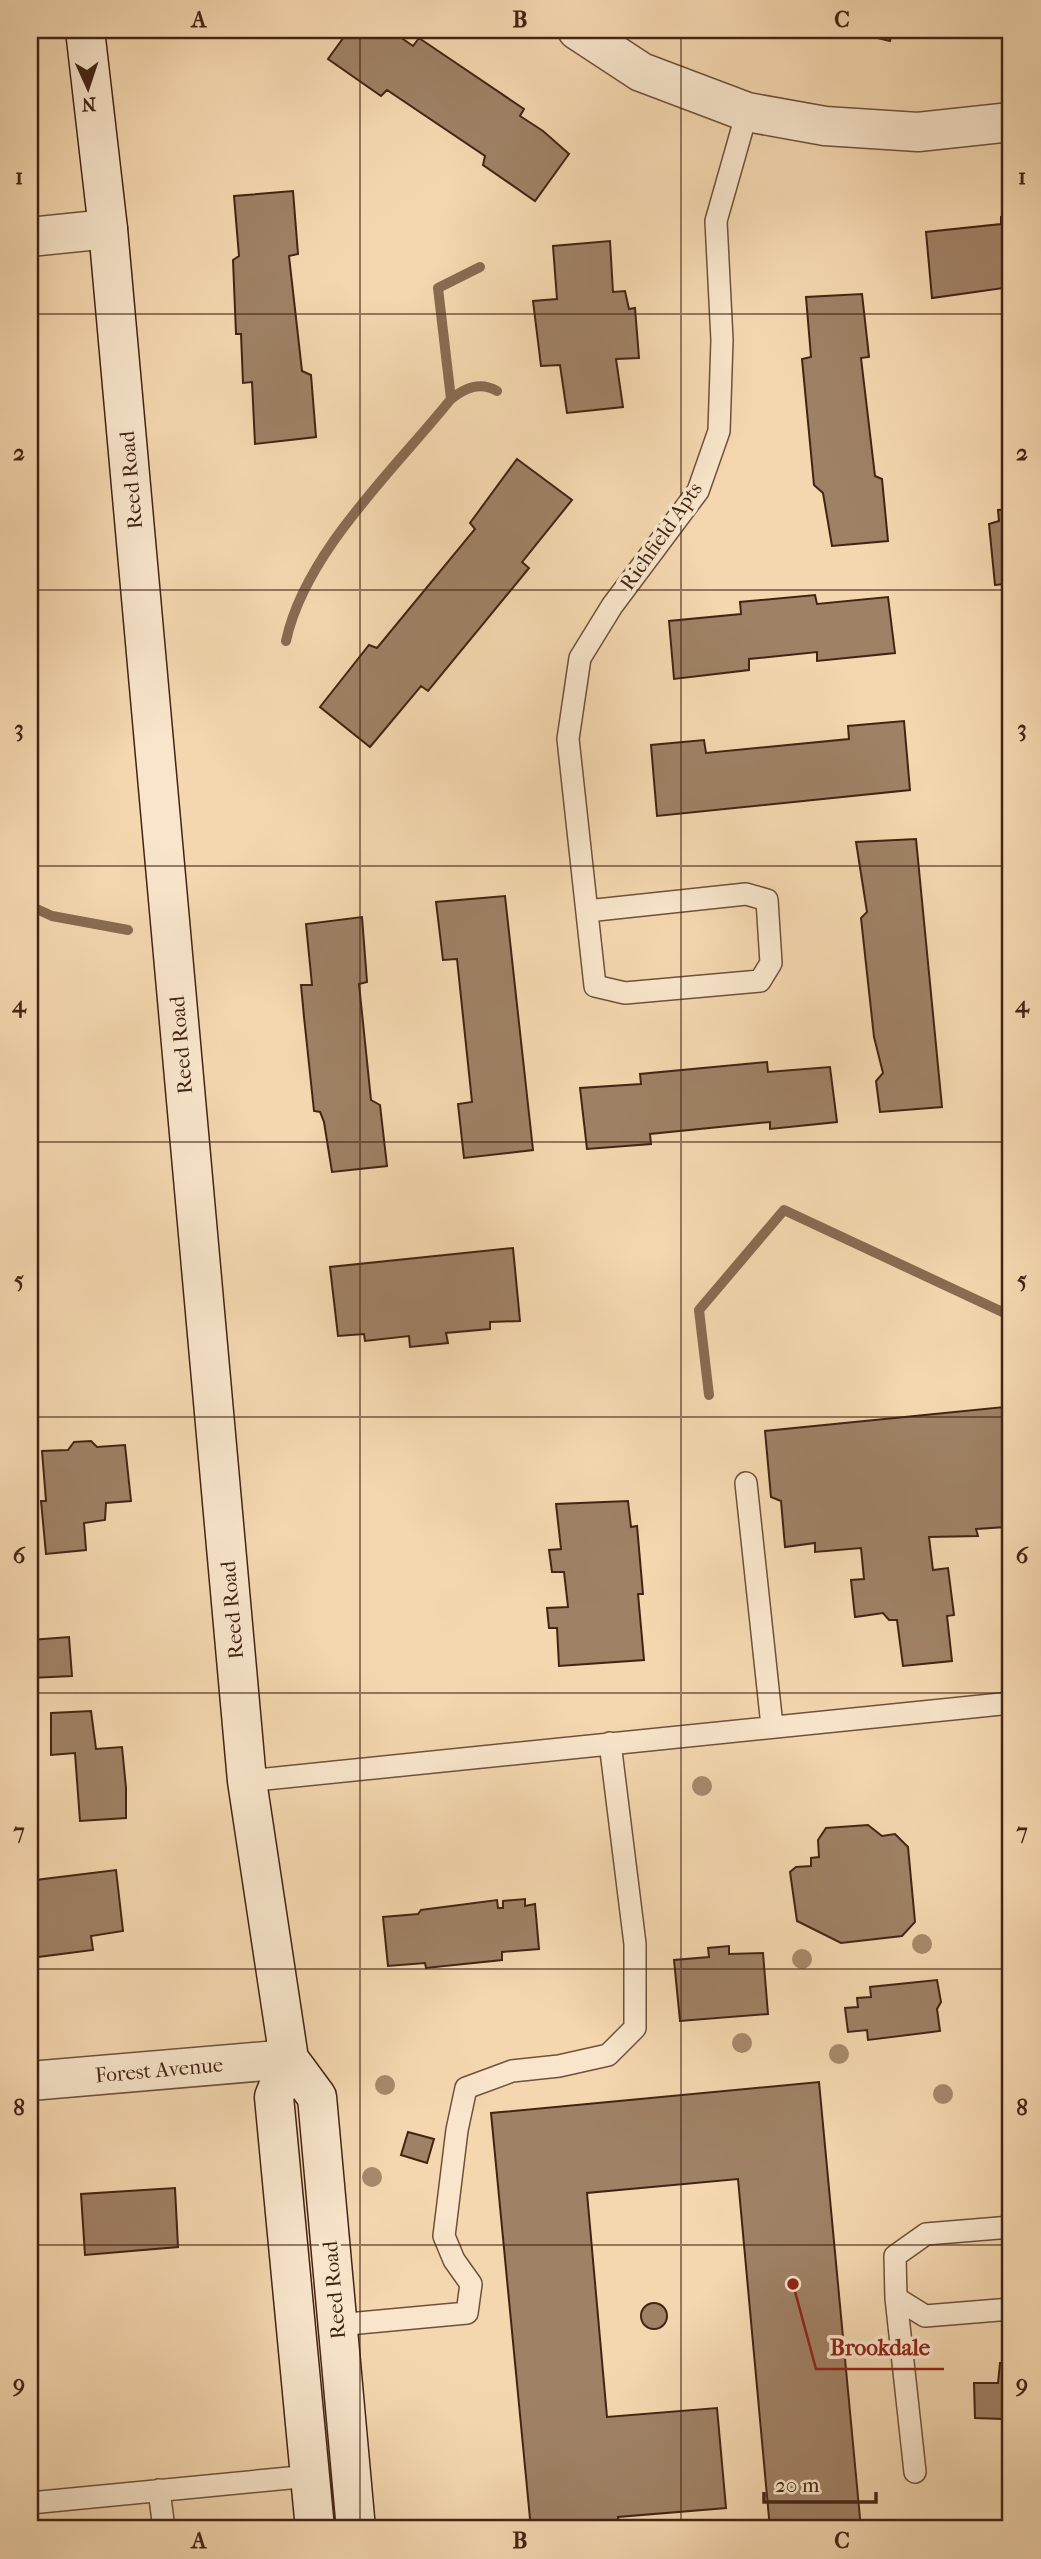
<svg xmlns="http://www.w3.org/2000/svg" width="1041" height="2559" font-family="'IM FELL French Canon',serif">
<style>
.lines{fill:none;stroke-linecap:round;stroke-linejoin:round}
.stream{stroke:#896b51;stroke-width:10}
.building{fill:#9f8165;stroke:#432414;stroke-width:2}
.service-casing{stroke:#6f513b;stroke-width:24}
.minor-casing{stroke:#6f513b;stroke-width:41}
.secondary-casing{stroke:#432414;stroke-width:41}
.service{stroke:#f8e5cb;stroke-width:21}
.minor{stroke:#f8e5cb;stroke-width:38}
.secondary{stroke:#f8e5cb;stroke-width:38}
.tree{fill:#a7896b}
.grid{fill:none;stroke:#432414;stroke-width:2;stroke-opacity:0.55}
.labels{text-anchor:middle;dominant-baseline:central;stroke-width:7;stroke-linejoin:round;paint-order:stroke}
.street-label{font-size:21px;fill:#432414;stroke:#f8e5cb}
.leader{fill:none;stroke:#8f2418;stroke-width:2.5}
.callout-dot{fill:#8f2418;stroke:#f8e5cb;stroke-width:2.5}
.callout-label{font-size:23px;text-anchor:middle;font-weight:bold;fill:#8f2418;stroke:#f8e5cb;stroke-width:7;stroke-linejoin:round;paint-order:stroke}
.neatline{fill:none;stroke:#432414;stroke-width:2.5}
.grid-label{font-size:23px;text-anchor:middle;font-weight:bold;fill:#432414}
</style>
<rect width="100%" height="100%" fill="#f4d7af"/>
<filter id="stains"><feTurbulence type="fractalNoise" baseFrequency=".00286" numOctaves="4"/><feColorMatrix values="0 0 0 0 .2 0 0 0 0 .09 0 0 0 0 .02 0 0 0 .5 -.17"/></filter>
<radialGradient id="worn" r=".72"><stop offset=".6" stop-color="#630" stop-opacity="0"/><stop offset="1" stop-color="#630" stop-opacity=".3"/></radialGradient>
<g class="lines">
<!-- stream -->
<path class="stream" d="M451,399L438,288L480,267
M286,641C305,552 395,469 451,399C465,388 480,381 497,391
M30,906L52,916L128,930
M709,1395L699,1310L784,1210L1011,1316"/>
</g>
<!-- building -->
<path class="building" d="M349,30H390L413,46L419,38L524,109L520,116L543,131L569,154L535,201L483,165L485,156L387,90L381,96L328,59Z
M845,30H893L890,41Z
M293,191L298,254L289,256L302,371L311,375L316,437L255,444L252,382L243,383L241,334H236L233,260L239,256L234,196Z
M1011,216V287L932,298L926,232L1001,224V217Z
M610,241L613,292L625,291L629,309L635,308L639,358L616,359L623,407L567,413L560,365L541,366L533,301L557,299L553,246Z
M862,294L869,357L861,358L875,476L882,479L888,541L832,546L823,493L814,485L802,359L811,357L806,297Z
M517,459L572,500L522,562L529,568L428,691L421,686L370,747L320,707L369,645L377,648L475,529L470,523Z
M1011,509V593L1006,594L1005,584L995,585L989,524L999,521L998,510Z
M815,595L817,604L888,597L895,653L817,661V652L749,659V670L674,679L669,621L741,614L740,602Z
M904,721L910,790L657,816L651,745L704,740L706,753L849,739L848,726Z
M916,839L942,1107L880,1112L876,1081L883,1073L874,1037L861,918L867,912L856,842Z
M505,896L533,1150L464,1158L458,1104L472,1102L457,959L443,960L436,902Z
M362,917L367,982L359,984L371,1100L380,1105L387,1166L332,1172L324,1122L320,1112L314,1111L304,1017L301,985H312L306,924Z
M767,1062L768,1072L830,1067L837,1122L770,1129V1122L650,1134L651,1144L587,1149L580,1088L641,1084L640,1074Z
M513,1248L520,1321L490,1322V1329L446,1333L448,1343L410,1347L409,1336L365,1341L364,1334L338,1336L330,1267Z
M1004,1407L1011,1464V1504L1004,1505L1006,1527L976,1529L978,1536L929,1537L933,1570L948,1568L954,1615L947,1616L952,1661L903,1666L897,1620H889L883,1613L855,1617L851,1580L864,1579L861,1548L815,1552V1543L785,1547L781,1501L771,1497L765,1431Z
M91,1441L97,1447L125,1445L131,1501L106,1503L105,1520L84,1523L86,1550L46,1554L41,1501H46L42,1451L68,1450L74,1442Z
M628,1501L631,1527L637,1526L643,1594H638L644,1660L559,1666L557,1628H549L547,1608L568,1607L564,1572H552L549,1550L561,1549L556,1504Z
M69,1637L72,1676L30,1678V1640Z
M91,1711L96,1749L122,1747L126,1788V1818L80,1821L75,1753L51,1755V1713Z
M868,1825L882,1836L895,1834L908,1847L915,1922L902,1936L841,1943L797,1921L790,1872L796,1867L811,1866V1858L819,1857L818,1840L826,1828Z
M116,1870L123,1931L91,1936L93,1950L30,1958V1895H37L36,1880Z
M525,1899V1906L535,1904L539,1949L502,1952V1960L426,1968L425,1963L388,1966L383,1917L418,1914L421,1910L497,1900L498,1908H503V1901Z
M729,1946V1954L763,1953L768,2014L680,2021L674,1960L709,1957L708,1948Z
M937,1980L941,2002L937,2009L940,2031L868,2040L867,2030L848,2032L845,2008L858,2007L857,1998L871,1997L870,1987Z
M819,2082L861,2529H770L738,2179L587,2193L607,2417L717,2408L726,2508L618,2517L619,2529H531L491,2113Z
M408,2132L434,2139L427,2163L401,2155Z
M175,2188L178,2247L85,2255L81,2194Z
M641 2316a13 13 0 1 1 26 0a13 13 0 1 1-26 0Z
M1000,2363H1011V2409H1003V2419L975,2418L974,2383H998Z"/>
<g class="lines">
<defs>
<path id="service" d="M587,911L746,894L767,900L771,963L760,981L625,993L595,986L568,739L580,658L612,606L698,491L719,431L722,340L716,221L747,112
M746,1483L772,1726
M247,1781L1011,1703
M1011,2227L926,2234L895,2256L896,2298L925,2316L1011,2309
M896,2298L915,2472
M337,2325L467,2313L471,2284L454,2260L444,2236L457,2130L466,2088L512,2071L559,2066L608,2055L635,2028V1944L610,1743
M159,2490L164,2529
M30,2503L310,2476"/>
<path id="minor" d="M577,30L641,72L747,112L825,126L918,132L1011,122
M30,237L108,229
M30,2081L289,2059"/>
<path id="secondary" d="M85,30L108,229L247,1781L289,2059L317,2097L356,2529
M289,2059L274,2097L315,2529"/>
</defs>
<!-- service casing -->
<use href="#service" class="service-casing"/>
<!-- minor casing -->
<use href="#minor" class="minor-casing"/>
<!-- secondary casing -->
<use href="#secondary" class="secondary-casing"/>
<!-- service -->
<use href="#service" class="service"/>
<!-- minor -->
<use href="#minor" class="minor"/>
<!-- secondary -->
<use href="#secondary" class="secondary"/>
</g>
<!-- trees -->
<g class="tree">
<circle cx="702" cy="1786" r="10"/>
<circle cx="922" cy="1944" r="10"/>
<circle cx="802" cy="1959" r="10"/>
<circle cx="742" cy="2043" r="10"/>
<circle cx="839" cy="2054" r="10"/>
<circle cx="385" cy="2085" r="10"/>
<circle cx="943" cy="2094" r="10"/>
<circle cx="372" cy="2177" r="10"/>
</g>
<!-- grid -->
<path class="grid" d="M360,30V2529M681,30V2529M30,314H1011M30,590H1011M30,866H1011M30,1142H1011M30,1417H1011M30,1693H1011M30,1969H1011M30,2245H1011"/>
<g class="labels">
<!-- street labels -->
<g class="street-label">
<text transform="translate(131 480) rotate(-95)">Reed Road</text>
<text transform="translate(661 536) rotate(-55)">Richfield Apts</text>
<text transform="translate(181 1045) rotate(-95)">Reed Road</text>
<text transform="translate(232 1610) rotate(-95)">Reed Road</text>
<text transform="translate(159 2070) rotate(-5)">Forest Avenue</text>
<text transform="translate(334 2290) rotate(-95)">Reed Road</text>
</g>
</g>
<!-- callouts -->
<path class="leader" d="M793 2284L816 2369H944"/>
<circle class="callout-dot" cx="793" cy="2284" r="7"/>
<g class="callout-label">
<text x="880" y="2355">Brookdale</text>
</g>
<!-- margin -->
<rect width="1041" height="2559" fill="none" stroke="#f4d7af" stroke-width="77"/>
<!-- north arrow -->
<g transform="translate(88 88) rotate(177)" stroke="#f8e5cb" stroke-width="5" paint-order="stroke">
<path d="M0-5L12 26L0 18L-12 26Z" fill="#432414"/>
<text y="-10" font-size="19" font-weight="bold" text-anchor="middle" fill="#432414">N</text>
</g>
<!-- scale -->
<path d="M764 2492v10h112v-10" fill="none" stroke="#432414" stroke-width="3.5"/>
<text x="775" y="2492" font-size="21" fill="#432414" stroke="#f8e5cb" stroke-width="5" paint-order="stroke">20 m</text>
<rect x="38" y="38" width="964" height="2482" class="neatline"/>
<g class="grid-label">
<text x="199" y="27">A</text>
<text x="520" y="27">B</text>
<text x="842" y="27">C</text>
<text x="19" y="184">1</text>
<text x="1022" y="184">1</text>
<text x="19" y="460">2</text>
<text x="1022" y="460">2</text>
<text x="19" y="736">3</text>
<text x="1022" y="736">3</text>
<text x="19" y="1012">4</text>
<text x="1022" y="1012">4</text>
<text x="19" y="1287">5</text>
<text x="1022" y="1287">5</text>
<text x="19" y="1563">6</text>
<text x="1022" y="1563">6</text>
<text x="19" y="1839">7</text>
<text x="1022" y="1839">7</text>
<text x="19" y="2115">8</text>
<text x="1022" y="2115">8</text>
<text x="19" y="2391">9</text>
<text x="1022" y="2391">9</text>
<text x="199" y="2548">A</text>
<text x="520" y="2548">B</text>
<text x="842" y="2548">C</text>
</g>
<rect width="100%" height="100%" filter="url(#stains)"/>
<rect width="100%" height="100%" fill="url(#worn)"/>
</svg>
